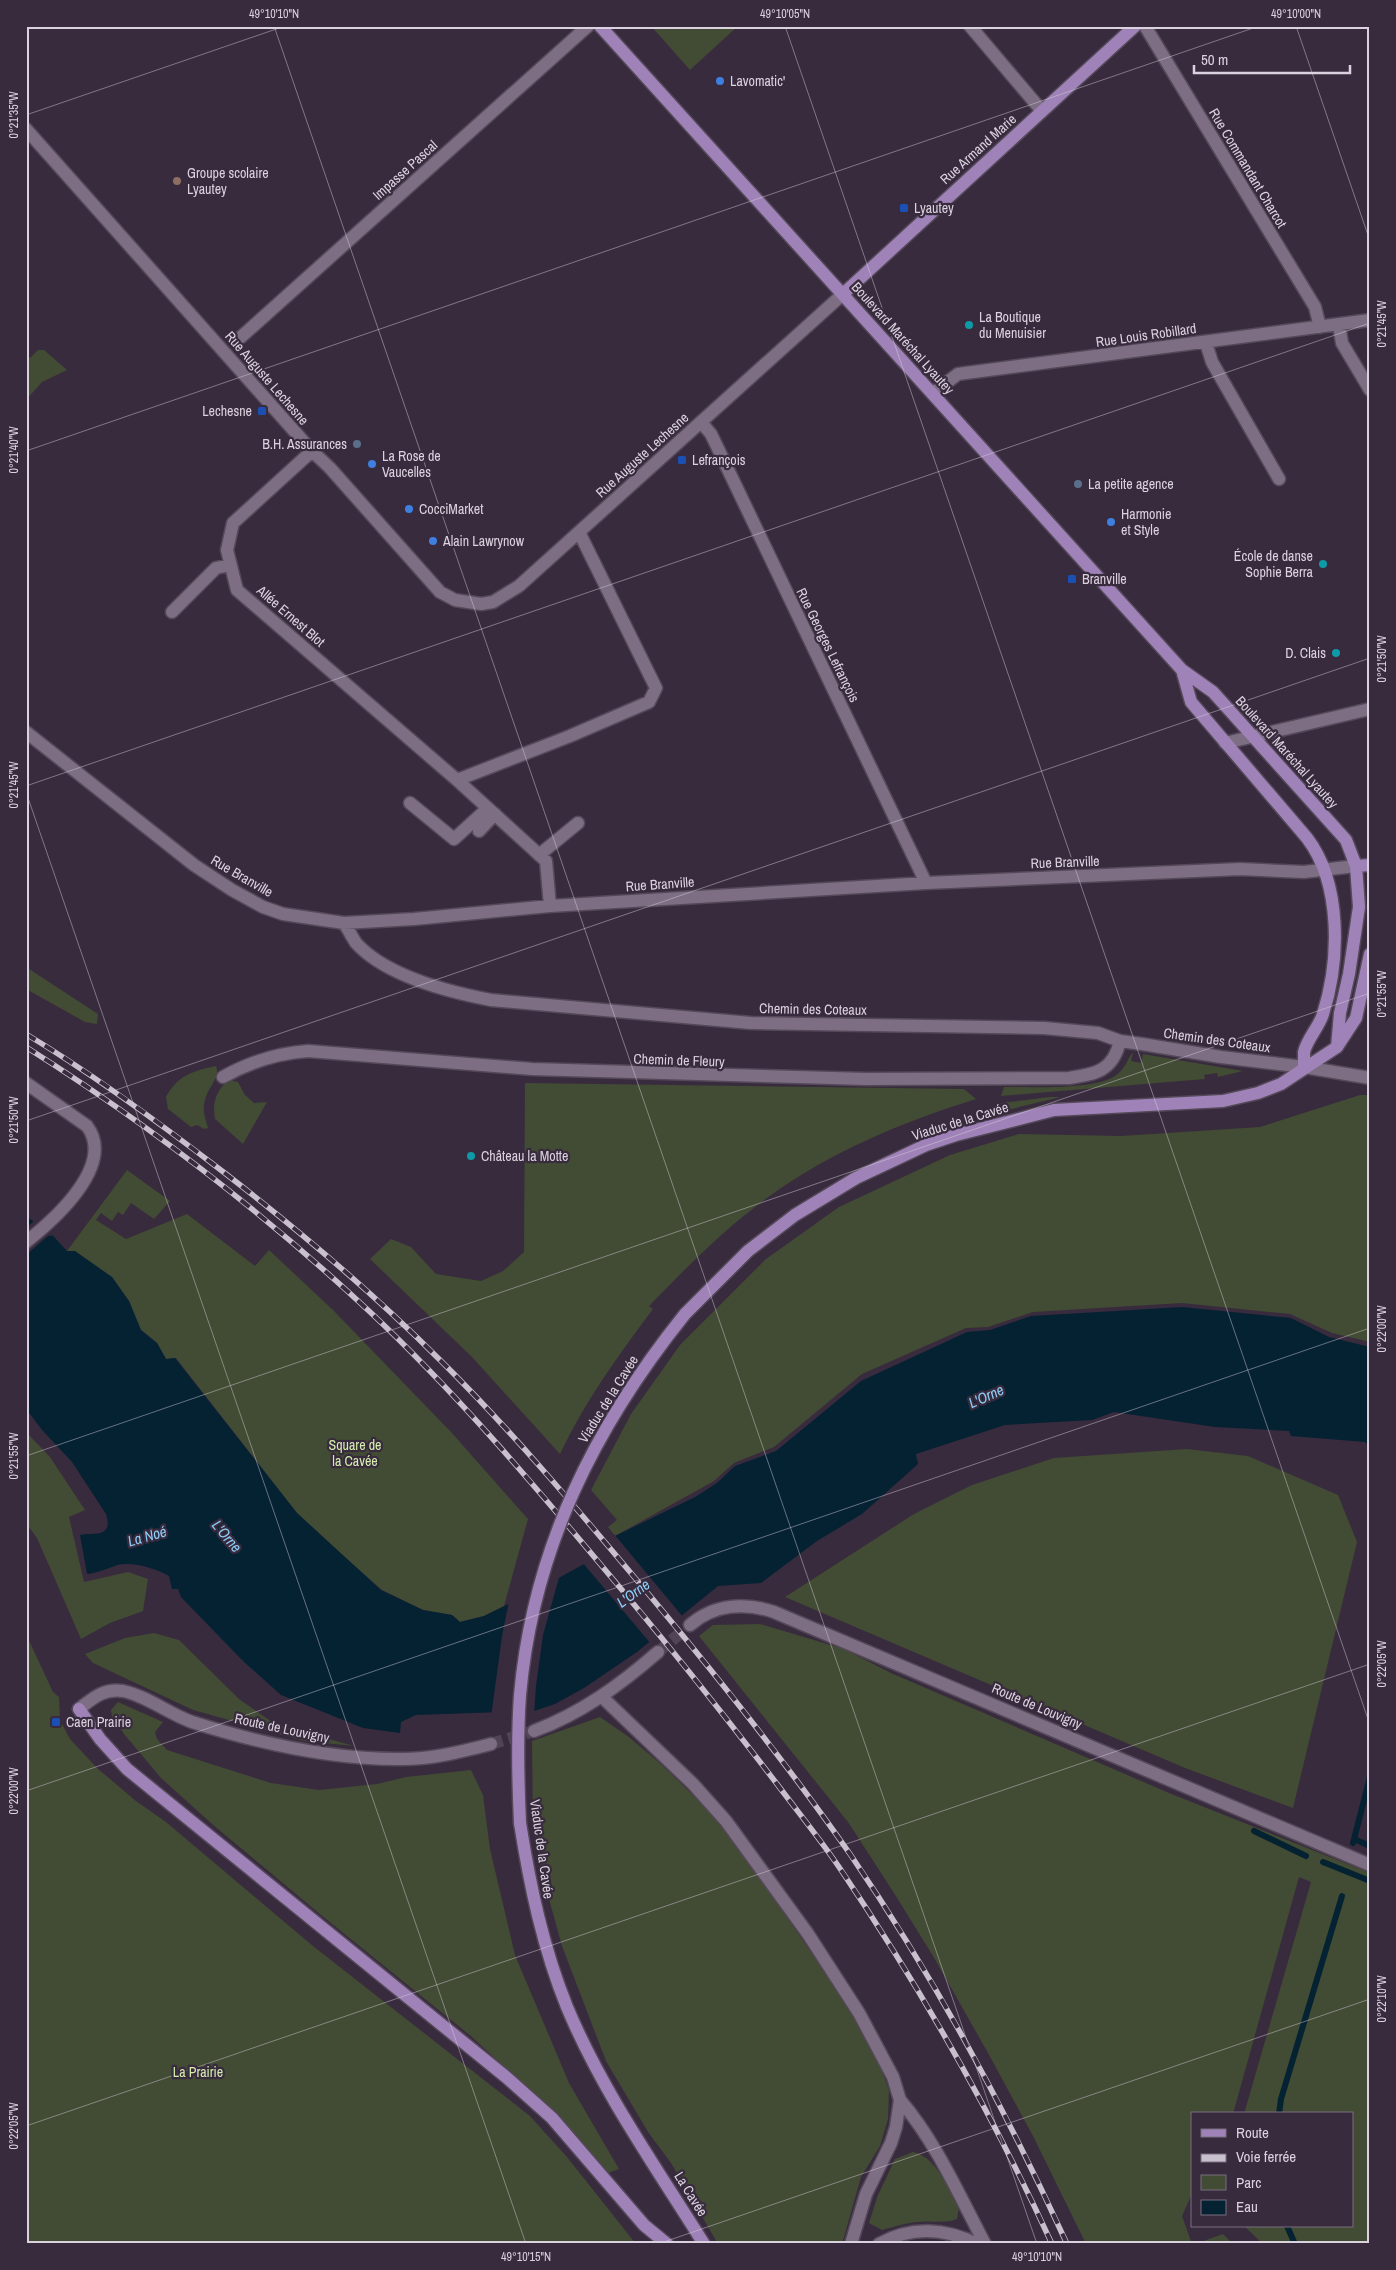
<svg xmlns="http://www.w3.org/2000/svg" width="1396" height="2270" font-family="'Archivo Narrow',sans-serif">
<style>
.green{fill:#424b33}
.water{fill:#052233}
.pier{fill:#382b3e}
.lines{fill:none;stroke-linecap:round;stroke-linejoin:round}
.stream{stroke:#052233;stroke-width:6}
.minor-tunnel{stroke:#504456;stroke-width:12;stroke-dasharray:12 6;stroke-linecap:butt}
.minor-casing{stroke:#544859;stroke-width:15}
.major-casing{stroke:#544859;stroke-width:15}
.minor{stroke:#7d6e84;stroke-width:12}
.major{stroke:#9f83b8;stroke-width:12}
.rail-casing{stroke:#c9c0ce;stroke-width:5.5}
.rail{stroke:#382b3e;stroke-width:4;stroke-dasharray:11;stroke-linecap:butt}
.major-bridge-casing{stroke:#544859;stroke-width:15;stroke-linecap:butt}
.major-bridge{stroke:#9f83b8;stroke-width:12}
.ticks{fill:none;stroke:#dbd2df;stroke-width:1;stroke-opacity:0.45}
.shop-dot{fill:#3f7fe0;stroke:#382b3e;stroke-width:2}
.education-dot{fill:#8d6e63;stroke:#382b3e;stroke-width:2}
.transit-dot{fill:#1a4fb4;stroke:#382b3e;stroke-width:2}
.culture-dot{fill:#0f9aa8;stroke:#382b3e;stroke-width:2}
.service-dot{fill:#5c6f8a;stroke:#382b3e;stroke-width:2}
.labels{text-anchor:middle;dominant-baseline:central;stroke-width:4.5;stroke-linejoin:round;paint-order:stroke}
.poi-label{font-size:14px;fill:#dbd2df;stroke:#382b3e;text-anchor:start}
.street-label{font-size:14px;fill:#dbd2df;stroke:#382b3e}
.park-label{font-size:14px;fill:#d4edad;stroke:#382b3e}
.water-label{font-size:15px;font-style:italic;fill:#8ecef8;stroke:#382b3e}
.neatline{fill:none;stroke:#dbd2df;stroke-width:2}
.ticks-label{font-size:12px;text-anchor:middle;fill:#dbd2df}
</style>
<rect width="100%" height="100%" fill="#382b3e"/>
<!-- green -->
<path class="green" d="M651,26H738L690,70Z
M38,350H44L67,370L42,382L26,400V355L30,358Z
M26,967L98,1014L97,1024L85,1022L26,989Z
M1133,1053L1131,1061L1141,1063L1143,1054L1243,1071L1218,1077L1217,1073L1204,1075L1205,1079L1001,1096L1004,1087C1031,1087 1094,1090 1115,1076C1127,1068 1128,1056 1133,1053Z
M216,1066C221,1078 207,1088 205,1100C202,1110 205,1118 208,1128L204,1129L197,1125L191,1127L168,1109L166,1097C178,1075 193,1071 216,1066Z
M229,1080L238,1082L245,1095L254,1103L267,1102L243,1144L215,1119C212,1103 216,1090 229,1080Z
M525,1083L964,1089L976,1099C902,1122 830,1152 767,1198C724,1229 686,1268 649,1306L653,1309C618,1356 585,1401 560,1454L472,1357L370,1259L391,1239L411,1247L436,1274L481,1281L503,1271L524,1252Z
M1360,1095H1370V1342L1332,1333L1290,1314L1182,1303L1033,1312L988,1327L966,1328L862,1374L774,1447L734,1463L714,1481L615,1536L608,1527L617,1520L591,1490L631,1414L680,1345L766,1259L839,1207L950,1155L1019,1134L1121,1136L1260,1127Z
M1049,1097H1061L1003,1111L1001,1103Z
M127,1170L170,1201L154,1219L131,1203L123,1215L118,1212L112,1221L101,1213L96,1220L126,1239L187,1214L255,1266L269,1250L333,1310L451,1432L528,1519L504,1606L484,1616L460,1622L452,1615L423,1610L382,1590L341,1554L297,1513L176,1358L166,1359L157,1343L141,1330L129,1301L112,1277L67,1251Z
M26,1432L50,1457L85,1510L69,1517L84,1582L128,1572L148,1579L143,1611L110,1623L81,1639L37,1538L26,1523Z
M1187,1449L1248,1456L1338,1495L1357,1542L1293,1808L1185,1768L785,1597L914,1514L972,1485L1054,1458Z
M760,1624L844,1649L891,1673L1169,1793L1370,1873V2244H1263L1244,2226H1352V2114H1244L1311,1882L1299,1877L1233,2114H1192V2194L1182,2216L1192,2244H1086L1033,2136L988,2053L933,1956L894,1893L848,1822L699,1636L713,1625Z
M154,1633L179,1640L239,1699L275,1724L354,1746L304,1741L193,1710L93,1663L85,1654L125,1638Z
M26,1634L53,1692L59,1697L60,1720L70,1739L97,1768L136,1801L166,1822L313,1946L530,2116L567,2157L636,2244H26Z
M118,1702L163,1722L155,1732L157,1739L167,1750L271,1783L319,1790L377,1784L406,1777L471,1770L483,1795L490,1849L515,1955L569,2083L619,2169L608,2173L529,2090L472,2037L321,1915L212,1824L161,1778L124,1734L112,1716L111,1710Z
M600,1717L629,1737L662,1765L706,1808L741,1851L824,1971L873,2047L889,2090L888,2119L880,2146L861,2177L842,2244H718L671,2163L648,2132L606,2061L562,1946L541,1870L533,1824L532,1741Z
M913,2152C937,2157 947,2188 959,2207L957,2219C947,2224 930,2220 917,2222C906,2223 893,2227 882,2230L869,2223L878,2195L895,2159Z
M1223,2234L1233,2244H1195Z"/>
<!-- water -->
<path class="water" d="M26,1217L45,1227L67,1251H75L112,1277L129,1301L141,1330L157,1343L166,1359L175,1358L297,1513L381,1590L423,1610L452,1615L460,1622L484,1616L535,1591L584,1564L615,1536L695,1497L717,1483L735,1466L776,1451L861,1381L967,1332L990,1330L1031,1316L1182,1307L1291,1318L1329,1337L1370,1347V1448L1365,1442L1291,1436L1289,1431L1215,1427L1114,1412L1092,1420L1005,1425L916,1454L918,1464L862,1514L817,1541L761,1583L718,1586L637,1652L584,1688L555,1704L534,1711L416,1715L401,1722L400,1733L363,1728L281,1695L243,1661L181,1597L178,1589H172L169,1576C158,1569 132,1561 118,1565C108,1568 98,1573 87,1574L80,1535C96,1532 113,1538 106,1514L72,1462L43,1431L26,1409Z"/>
<!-- pier -->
<path class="pier" d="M33,1218L47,1225L56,1235L48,1236L26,1255V1228L33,1222Z
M614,1534L683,1617L651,1644L582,1562Z
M560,1574L543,1635L536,1686L534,1714L502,1720L491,1717L502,1636L509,1601Z"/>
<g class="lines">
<!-- stream -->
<path class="stream" d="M1254,1831L1306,1856
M1354,1839L1370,1846
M1353,1843L1370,1777
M1323,1862L1370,1881
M1279,2114L1281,2099L1342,1896
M1287,2226L1295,2244"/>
<!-- minor-tunnel -->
<path class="minor-tunnel" d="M658,1652L690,1625
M491,1744L534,1731"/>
<defs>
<path id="minor" d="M970,26L1042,111
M1145,26L1315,307L1320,327
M26,129L312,451L330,468L440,592L455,600L481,604L493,602L519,586L843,294
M1339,325L1342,343L1370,390
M241,337L588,26
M1206,343L1212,362L1279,479
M933,393L958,374L1370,320
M701,422L711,434L926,883
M312,451L233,523L227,550L237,590L457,780L570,736L649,702L656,688L579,532
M172,612L216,568L230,565
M26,732L194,865L232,890L263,907L283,914L344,923L414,919L550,906L926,883L1240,869L1304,872L1356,866
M1225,743L1370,709
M457,780L546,861L550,906
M410,803L454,839L488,808
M479,831L495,814
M539,855L578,823
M344,923C348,929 352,937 356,943C386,976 449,992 491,1000L751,1023L1044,1028L1098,1033L1120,1041L1142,1044L1221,1057L1304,1067L1370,1078
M223,1077C248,1063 279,1053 308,1051L532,1069L866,1079L1069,1078C1096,1074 1113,1071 1120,1041
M26,1083L87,1126C116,1165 55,1219 26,1242
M690,1625C714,1604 745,1602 774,1612L1370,1865
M602,1697L693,1784L726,1821L808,1934L859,2013L893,2077L900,2100L896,2127L891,2143L866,2194L851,2244
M79,1709C93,1698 104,1688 123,1691C147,1696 169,1714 192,1722C258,1743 328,1759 397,1759C429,1760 460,1752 491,1744
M534,1731C582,1713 620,1685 658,1652
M900,2100C936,2142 959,2195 985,2244
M879,2244C911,2226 945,2228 977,2244"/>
<path id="major" d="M600,26L1182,670L1213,692L1346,840L1356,866L1359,907L1349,974L1340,1013L1337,1047
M843,294L1135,26
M1182,670L1191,702L1307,838C1342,884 1340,961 1323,1014C1319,1027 1307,1039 1304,1052C1304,1056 1304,1062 1304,1067
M1356,866L1370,865
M685,1314L748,1251L795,1215L856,1178L926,1145L956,1135L1054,1110L1223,1101L1258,1093L1281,1084L1337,1047L1356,1018L1370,954
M79,1709L100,1739L127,1769L506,2077L552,2118L644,2225L667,2244
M520,1823C530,1886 543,1948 567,2007C602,2091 656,2167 704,2244"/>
</defs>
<!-- minor casing -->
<use href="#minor" class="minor-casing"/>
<!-- major casing -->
<use href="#major" class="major-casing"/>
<!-- minor -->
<use href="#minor" class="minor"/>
<!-- major -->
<use href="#major" class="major"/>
<defs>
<path id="rail" d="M26,1034C96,1076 161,1124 226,1174C301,1232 373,1293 440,1360C515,1434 583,1516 651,1597C720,1680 788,1765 850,1854C934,1977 1005,2108 1067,2244
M26,1047C148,1124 263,1212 369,1311C462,1398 545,1498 627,1596C678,1657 728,1720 777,1784C798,1812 820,1839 839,1867C920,1987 992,2113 1052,2244"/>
</defs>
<!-- rail casing -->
<use href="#rail" class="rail-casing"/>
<!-- rail -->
<use href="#rail" class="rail"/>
<defs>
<path id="major-bridge" d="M520,1823C518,1781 517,1737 520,1695C533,1549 595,1426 685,1314"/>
</defs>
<!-- major-bridge casing -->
<use href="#major-bridge" class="major-bridge-casing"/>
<!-- major-bridge -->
<use href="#major-bridge" class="major-bridge"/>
</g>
<!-- ticks -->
<path class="ticks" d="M274,26L1037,2244M785,26L1370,1725M1296,26L1370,241M26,115L285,26M26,451L1259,26M26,786L1370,323M26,792L526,2244M26,1121L1370,658M26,1456L1370,993M26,1791L1370,1328M26,2126L1370,1664M658,2244L1370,1999"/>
<!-- markers -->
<g class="shop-dot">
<circle cx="720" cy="81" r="5"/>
<circle cx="372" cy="464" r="5"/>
<circle cx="409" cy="509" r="5"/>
<circle cx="1111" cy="522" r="5"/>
<circle cx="433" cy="541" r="5"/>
</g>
<circle class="education-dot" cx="177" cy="181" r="5"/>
<g class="transit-dot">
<rect x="899" y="203" width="10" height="10" rx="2.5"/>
<rect x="257" y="406" width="10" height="10" rx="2.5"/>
<rect x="677" y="455" width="10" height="10" rx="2.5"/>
<rect x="1067" y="574" width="10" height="10" rx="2.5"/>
<rect x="51" y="1717" width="10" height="10" rx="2.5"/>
</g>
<g class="culture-dot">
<circle cx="969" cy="325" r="5"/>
<circle cx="1323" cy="564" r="5"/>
<circle cx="1336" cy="653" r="5"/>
<circle cx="471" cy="1156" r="5"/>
</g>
<g class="service-dot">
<circle cx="357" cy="444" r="5"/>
<circle cx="1078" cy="484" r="5"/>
</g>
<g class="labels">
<!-- poi labels -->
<g class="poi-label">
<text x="730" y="81">Lavomatic'</text>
<text x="187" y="173">Groupe scolaire<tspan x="187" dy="16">Lyautey</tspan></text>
<text x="914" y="208">Lyautey</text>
<text x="979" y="317">La Boutique<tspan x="979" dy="16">du Menuisier</tspan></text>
<text x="252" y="411" text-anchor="end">Lechesne</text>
<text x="347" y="444" text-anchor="end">B.H. Assurances</text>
<text x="382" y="456">La Rose de<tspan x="382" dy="16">Vaucelles</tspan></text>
<text x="692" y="460">Lefrançois</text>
<text x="1088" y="484">La petite agence</text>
<text x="419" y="509">CocciMarket</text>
<text x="1121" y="514">Harmonie<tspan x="1121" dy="16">et Style</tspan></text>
<text x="443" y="541">Alain Lawrynow</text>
<text x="1313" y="556" text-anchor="end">École de danse<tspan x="1313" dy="16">Sophie Berra</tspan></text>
<text x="1082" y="579">Branville</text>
<text x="1326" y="653" text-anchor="end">D. Clais</text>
<text x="481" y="1156">Château la Motte</text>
<text x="66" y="1722">Caen Prairie</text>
</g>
<!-- street labels -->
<g class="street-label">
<text transform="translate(978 149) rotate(-42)">Rue Armand Marie</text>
<text transform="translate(1248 168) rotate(59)">Rue Commandant Charcot</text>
<text transform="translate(405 170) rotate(-42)">Impasse Pascal</text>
<text transform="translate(1146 335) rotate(-8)">Rue Louis Robillard</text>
<text transform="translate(903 338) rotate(48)">Boulevard Maréchal Lyautey</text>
<text transform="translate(267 378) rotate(49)">Rue Auguste Lechesne</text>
<text transform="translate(642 455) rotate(-42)">Rue Auguste Lechesne</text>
<text transform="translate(291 616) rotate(41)">Allée Ernest Blot</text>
<text transform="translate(828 645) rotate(64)">Rue Georges Lefrançois</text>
<text transform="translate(1287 752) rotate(48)">Boulevard Maréchal Lyautey</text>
<text transform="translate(1065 862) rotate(-2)">Rue Branville</text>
<text transform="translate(242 876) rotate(30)">Rue Branville</text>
<text transform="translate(660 884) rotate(-4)">Rue Branville</text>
<text transform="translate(813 1009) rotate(1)">Chemin des Coteaux</text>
<text transform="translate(1217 1040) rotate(8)">Chemin des Coteaux</text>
<text transform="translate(679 1060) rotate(2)">Chemin de Fleury</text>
<text transform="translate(960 1121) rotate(-17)">Viaduc de la Cavée</text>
<text transform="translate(608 1399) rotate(-58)">Viaduc de la Cavée</text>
<text transform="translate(1037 1706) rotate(23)">Route de Louvigny</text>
<text transform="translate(282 1728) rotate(12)">Route de Louvigny</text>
<text transform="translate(542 1849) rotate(82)">Viaduc de la Cavée</text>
<text transform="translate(691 2194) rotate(58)">La Cavée</text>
</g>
<!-- park labels -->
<g class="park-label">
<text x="355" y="1445">Square de<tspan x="355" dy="16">la Cavée</tspan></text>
<text x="198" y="2072">La Prairie</text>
</g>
<!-- water labels -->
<g class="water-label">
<text transform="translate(986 1396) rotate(-24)">L'Orne</text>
<text transform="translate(147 1536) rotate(-16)">La Noé</text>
<text transform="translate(227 1536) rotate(50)">L'Orne</text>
<text transform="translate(633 1593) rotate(-36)">L'Orne</text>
</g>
</g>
<!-- border -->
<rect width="1396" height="2270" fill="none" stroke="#382b3e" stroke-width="55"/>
<!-- legend -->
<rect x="1191" y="2112" width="162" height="115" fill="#382b3e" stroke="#796e7e"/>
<rect x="1201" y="2129" width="25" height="8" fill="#9f83b8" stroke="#796e7e"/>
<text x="1236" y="2138" font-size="15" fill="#dbd2df">Route</text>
<rect x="1201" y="2154" width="25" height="8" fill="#c9c0ce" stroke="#796e7e"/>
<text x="1236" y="2162" font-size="15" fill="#dbd2df">Voie ferrée</text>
<rect x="1201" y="2175" width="25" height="15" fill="#424b33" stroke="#796e7e"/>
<text x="1236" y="2188" font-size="15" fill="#dbd2df">Parc</text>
<rect x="1201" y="2200" width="25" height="15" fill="#052233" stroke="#796e7e"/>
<text x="1236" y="2212" font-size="15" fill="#dbd2df">Eau</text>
<!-- scale -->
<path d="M1194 65v8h156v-8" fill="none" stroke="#dbd2df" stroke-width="2.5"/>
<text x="1201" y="65" font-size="15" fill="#dbd2df" stroke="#382b3e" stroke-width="4" paint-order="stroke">50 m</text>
<rect x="28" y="28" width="1340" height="2214" class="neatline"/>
<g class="ticks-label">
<text x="274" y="18">49°10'10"N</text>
<text x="785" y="18">49°10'05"N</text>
<text x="1296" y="18">49°10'00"N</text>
<text transform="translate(14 115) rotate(-90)" y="4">0°21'35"W</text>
<text transform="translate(1382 324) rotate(-90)" y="4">0°21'45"W</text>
<text transform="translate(14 450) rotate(-90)" y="4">0°21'40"W</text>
<text transform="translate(1382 659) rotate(-90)" y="4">0°21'50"W</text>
<text transform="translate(14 785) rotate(-90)" y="4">0°21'45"W</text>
<text transform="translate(1382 994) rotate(-90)" y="4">0°21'55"W</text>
<text transform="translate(14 1120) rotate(-90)" y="4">0°21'50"W</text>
<text transform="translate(1382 1329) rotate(-90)" y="4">0°22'00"W</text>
<text transform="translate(14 1456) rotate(-90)" y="4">0°21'55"W</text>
<text transform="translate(1382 1664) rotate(-90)" y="4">0°22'05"W</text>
<text transform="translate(14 1791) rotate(-90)" y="4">0°22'00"W</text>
<text transform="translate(1382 1999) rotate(-90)" y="4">0°22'10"W</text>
<text transform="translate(14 2126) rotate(-90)" y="4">0°22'05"W</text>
<text x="526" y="2261">49°10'15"N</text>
<text x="1037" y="2261">49°10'10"N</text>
</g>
</svg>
